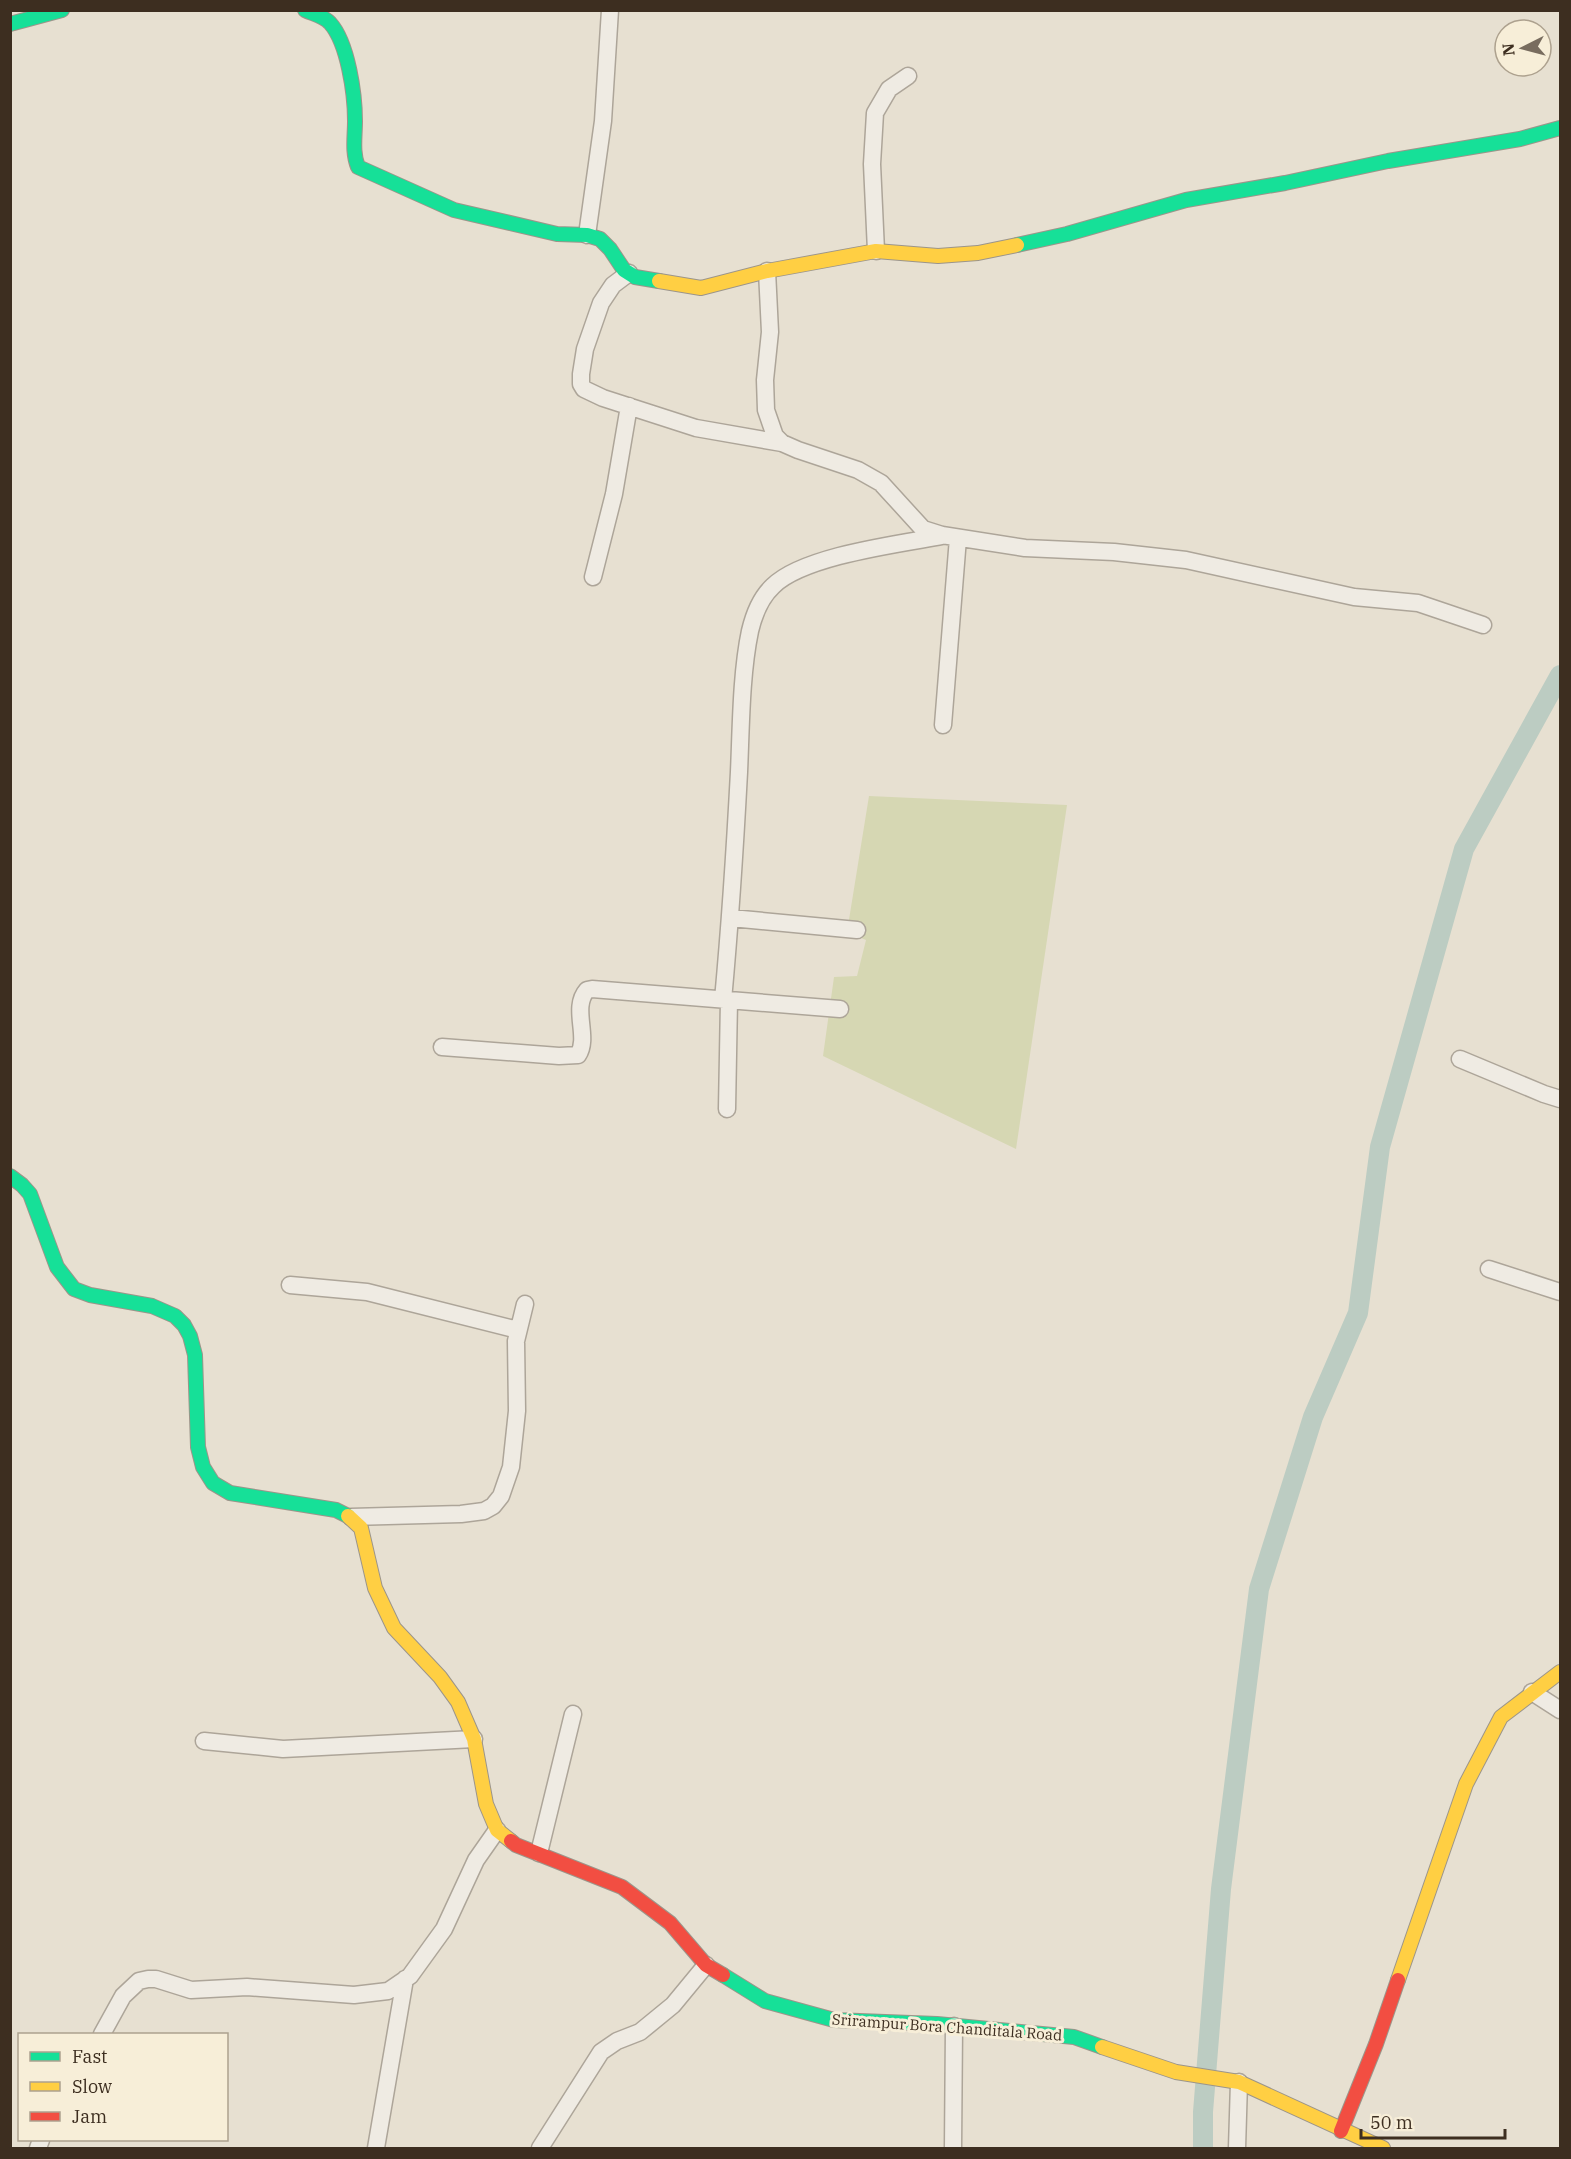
<svg xmlns="http://www.w3.org/2000/svg" width="1571" height="2159" font-family="'IBM Plex Serif',serif">
<style>
.green{fill:#d6d7b3}
.lines{fill:none;stroke-linecap:round;stroke-linejoin:round}
.canal{stroke:#bcccc2;stroke-width:20}
.street-casing{stroke:#ada599;stroke-width:19}
.fast-casing{stroke:#9c958a;stroke-width:16}
.slow-casing{stroke:#9c958a;stroke-width:16}
.jam-casing{stroke:#9c958a;stroke-width:16}
.street{stroke:#efebe3;stroke-width:16}
.fast{stroke:#16e098;stroke-width:14}
.slow{stroke:#ffcf43;stroke-width:14}
.jam{stroke:#f24e42;stroke-width:14}
.labels{text-anchor:middle;dominant-baseline:central;stroke-width:6;stroke-linejoin:round;paint-order:stroke}
.street-label{font-size:15px;fill:#3d2e20;stroke:#f7eed8}
</style>
<rect width="100%" height="100%" fill="#e7e0d1"/>
<!-- green -->
<path class="green" d="M869,796L1067,805L1016,1149L823,1056L834,977L857,976L866,940L847,932Z"/>
<g class="lines">
<!-- canal -->
<path class="canal" d="M1203,2148V2112L1221,1889L1259,1589L1313,1417L1358,1313L1380,1147L1464,849L1560,675"/>
<defs>
<path id="street" d="M587,235L603,121L610,10
M876,251L872,164L875,113L889,89L908,76
M767,271L770,332L765,380L766,410L775,436L782,443L798,450L858,470L881,483L923,529L942,535L1025,548L1114,552L1186,560L1354,597L1418,603L1483,625
M629,273L613,285L601,303L585,349L581,374V384L584,389L603,398L696,428L782,443
M593,577L614,494L629,406
M943,725L958,538
M731,918L857,930
M723,1000C730,924 735,848 739,772C741,727 741,674 750,631C754,614 760,598 773,586C803,556 898,544 942,536
M442,1047L559,1056L578,1055C590,1037 571,1008 587,990L592,989L840,1009
M1460,1059L1544,1094L1560,1099
M727,1109L729,1000
M1489,1269L1560,1292
M290,1285L367,1292L518,1330
M351,1517L461,1514L484,1511L493,1506L501,1496L511,1467L517,1411L516,1341L525,1304
M1532,1692L1560,1710
M204,1741L283,1749L474,1739
M539,1853L573,1714
M102,2034L123,1996L139,1981L148,1979H156L191,1990L247,1987L354,1995L388,1991L410,1976L444,1929L476,1860L497,1830
M38,2148L41,2140
M376,2148L405,1979
M540,2148L601,2052L617,2041L640,2032L673,2005L706,1965
M953,2148L954,2026
M1237,2148L1239,2082"/>
<path id="fast" d="M305,10C313,14 324,16 330,23C348,43 355,94 355,121C355,137 352,152 358,167L454,210L557,234L587,235L600,239L610,249L624,270L635,277L659,281
M10,24L62,10
M1017,245L1067,234L1186,200L1285,183L1388,161L1520,139L1560,128
M10,1176L22,1185L30,1194L57,1267L74,1289L90,1295L152,1306L175,1316L184,1325L190,1336L195,1355L198,1447L203,1467L213,1483L230,1493L336,1510L348,1516
M723,1975L765,2001L834,2020L937,2024L1074,2037L1102,2047"/>
<path id="slow" d="M659,281L701,288L767,271L876,251L938,256L978,253L1017,245
M348,1516L361,1528L375,1588L394,1628L440,1677L458,1702L474,1739L486,1804L497,1830L511,1841
M1398,1980L1466,1784L1501,1717L1560,1672
M1102,2047L1176,2072L1239,2082L1383,2148"/>
<path id="jam" d="M511,1841L516,1845L622,1887L670,1923L706,1965L723,1975
M1341,2131L1376,2044L1398,1980"/>
</defs>
<!-- street casing -->
<use href="#street" class="street-casing"/>
<!-- fast casing -->
<use href="#fast" class="fast-casing"/>
<!-- slow casing -->
<use href="#slow" class="slow-casing"/>
<!-- jam casing -->
<use href="#jam" class="jam-casing"/>
<!-- street -->
<use href="#street" class="street"/>
<!-- fast -->
<use href="#fast" class="fast"/>
<!-- slow -->
<use href="#slow" class="slow"/>
<!-- jam -->
<use href="#jam" class="jam"/>
</g>
<g class="labels">
<!-- street labels -->
<g class="street-label">
<text transform="translate(947 2027) rotate(4)">Srirampur Bora Chanditala Road</text>
</g>
</g>
<!-- border -->
<rect width="1571" height="2159" fill="none" stroke="#3d2e20" stroke-width="24"/>
<!-- legend -->
<rect x="18" y="2033" width="210" height="108" fill="#f7eed8" stroke="#ada18e" stroke-width="1.5"/>
<rect x="30" y="2052" width="30" height="9" fill="#16e098" stroke="#ada18e" stroke-width="1.5"/>
<text x="72" y="2063" font-size="18" fill="#3d2e20">Fast</text>
<rect x="30" y="2082" width="30" height="9" fill="#ffcf43" stroke="#ada18e" stroke-width="1.5"/>
<text x="72" y="2093" font-size="18" fill="#3d2e20">Slow</text>
<rect x="30" y="2112" width="30" height="9" fill="#f24e42" stroke="#ada18e" stroke-width="1.5"/>
<text x="72" y="2123" font-size="18" fill="#3d2e20">Jam</text>
<!-- north arrow -->
<g transform="translate(1523 48) rotate(264)"><circle r="28" fill="#f7eed8" stroke="#ada18e" stroke-width="1.5"/>
<path d="M0-4.5L10 22L0 15L-10 22Z" fill="#786c5e"/>
<text y="-9" font-size="16" font-weight="bold" text-anchor="middle" fill="#3d2e20">N</text>
</g>
<!-- scale -->
<path d="M1361 2129v9h144v-9" fill="none" stroke="#3d2e20" stroke-width="3"/>
<text x="1370" y="2129" font-size="18" fill="#3d2e20" stroke="#f7eed8" stroke-width="4.5" paint-order="stroke">50 m</text>
</svg>
